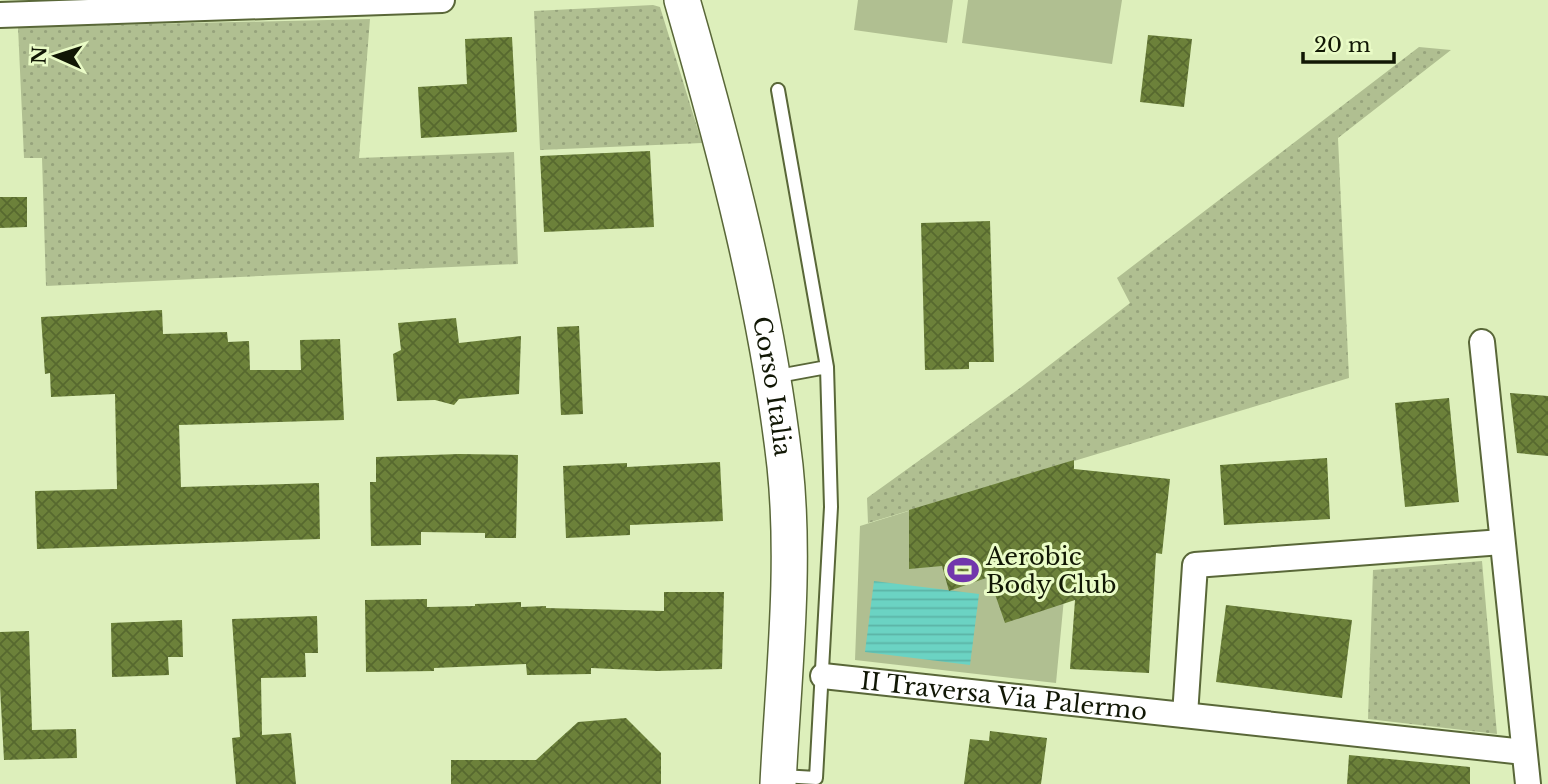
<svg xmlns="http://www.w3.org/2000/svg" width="1548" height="784" font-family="'Libre Baskerville',serif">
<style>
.grass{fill:url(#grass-dots)}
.park{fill:#b0bf91}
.water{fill:url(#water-rules)}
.building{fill:url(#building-cross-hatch)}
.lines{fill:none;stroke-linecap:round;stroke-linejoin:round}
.lane-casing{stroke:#596738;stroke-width:16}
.street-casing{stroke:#596738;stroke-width:28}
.secondary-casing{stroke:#596738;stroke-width:38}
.lane{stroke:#fff;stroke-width:12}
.street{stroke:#fff;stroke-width:24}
.secondary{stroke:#fff;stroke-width:35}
.labels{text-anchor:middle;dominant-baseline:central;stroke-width:6;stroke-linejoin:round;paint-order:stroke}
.street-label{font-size:24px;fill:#111705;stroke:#eafcc7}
.poi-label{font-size:24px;fill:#111705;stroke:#eafcc7;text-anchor:start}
</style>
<defs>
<pattern id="grass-dots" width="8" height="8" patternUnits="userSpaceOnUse" patternTransform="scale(1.75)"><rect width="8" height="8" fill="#b0bf91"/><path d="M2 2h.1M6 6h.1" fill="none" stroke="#96a37c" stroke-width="1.8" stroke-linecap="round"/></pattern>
<pattern id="water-rules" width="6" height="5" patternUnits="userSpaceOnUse" patternTransform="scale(1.75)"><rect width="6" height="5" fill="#6bd3c3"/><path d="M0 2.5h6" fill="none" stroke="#5cb4a6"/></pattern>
<pattern id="building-cross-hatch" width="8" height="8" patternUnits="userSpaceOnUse" patternTransform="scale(1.75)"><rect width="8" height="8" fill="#6c813a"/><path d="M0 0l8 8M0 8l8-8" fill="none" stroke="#57692f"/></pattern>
</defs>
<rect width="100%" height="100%" fill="#ddefbb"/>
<!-- grass -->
<path class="grass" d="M653,5L660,7L702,143L540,150L534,11Z
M370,19L359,158L514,152L518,264L46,286L42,158H24L18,27Z
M1419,47L1451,50L1338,138L1349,378L868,523L867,498L1020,388L1130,303L1117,278Z
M1482,561L1497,734L1368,719L1373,570Z"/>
<!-- park -->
<path class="park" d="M858,0H953L947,43L854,30Z
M968,0H1122L1112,64L962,43Z
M1074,460L1068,556L1056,683L855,660L860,526Z"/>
<!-- water -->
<path class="water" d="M874,581L979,594L970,665L865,652Z"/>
<!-- building -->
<path class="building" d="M1148,35L1192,39L1184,107L1140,102Z
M512,37L517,132L421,138L418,87L467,84L465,39Z
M650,151L654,227L544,232L540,156Z
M0,197H27V227L0,228Z
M990,221L994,362H969V369L925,370L921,223Z
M162,310L163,334L227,332L228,342L249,341L250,370H301L300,340L340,339L344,420L179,425L181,487L319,483L320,539L37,549L35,491L117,489L115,394L51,397L50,373L45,374L41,317Z
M456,318L459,343L521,336L519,394L459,399L454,405L435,400L397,401L393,354L401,350L398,323Z
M579,326L583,414L561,415L557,327Z
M1510,393L1548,396V456L1517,453Z
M1449,398L1459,502L1405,507L1395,403Z
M459,454L518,455L516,538H485V533L421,532V545L371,546L370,482H376V457Z
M1327,458L1330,519L1224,525L1220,465Z
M1074,460V469L1170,479L1162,554L1156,553L1149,673L1070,669L1075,600L1005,623L989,577L949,591L942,566L909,569V510Z
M720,462L723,521L630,525V535L566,538L563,466L627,463V467Z
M664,592H724L722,669L657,671L591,668V674L527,675L526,664L434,668V671L366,672L365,600L427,599V607L475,606V604L521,602V607L546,606V608L664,611Z
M1226,605L1352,620L1342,698L1216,682Z
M317,616L318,653H305L306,677L261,678L262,735L291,733L296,784H236L232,738L240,737L232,619Z
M182,620L183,657H168L169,675L112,677L111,623Z
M29,631L32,730L76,729L77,758L4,760L0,687V632Z
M626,718L661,753V784H451V760H536L578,722Z
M990,731L1047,738L1041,784H964L970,739L989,741Z
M1349,755L1470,767V784H1347Z"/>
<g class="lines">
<defs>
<path id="lane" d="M778,90L827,367L831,507L816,778L782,776
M773,377L827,367"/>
<g id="street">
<path d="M0,15L442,0"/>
<path d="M1482,342L1528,784"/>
<path id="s1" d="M823,676L1524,752"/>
<path d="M1185,715L1195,565L1502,542"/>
</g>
<g id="secondary">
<path id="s2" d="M682,0C726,153 767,308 785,466C796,570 783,680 778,784"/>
</g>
</defs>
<!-- lane casing -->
<use href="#lane" class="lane-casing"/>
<!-- street casing -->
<use href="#street" class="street-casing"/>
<!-- secondary casing -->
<use href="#secondary" class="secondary-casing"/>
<!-- lane -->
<use href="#lane" class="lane"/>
<!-- street -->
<use href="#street" class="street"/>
<!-- secondary -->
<use href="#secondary" class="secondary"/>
</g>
<!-- icons -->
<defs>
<symbol id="stadium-bare" viewBox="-9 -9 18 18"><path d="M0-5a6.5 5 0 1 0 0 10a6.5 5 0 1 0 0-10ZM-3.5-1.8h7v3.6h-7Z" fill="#7136ac" stroke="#eafcc7" stroke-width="2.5" paint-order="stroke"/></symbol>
</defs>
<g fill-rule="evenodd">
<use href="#stadium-bare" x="941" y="548" width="44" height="44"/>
</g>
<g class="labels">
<!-- street labels -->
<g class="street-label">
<text stroke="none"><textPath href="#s2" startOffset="397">Corso Italia</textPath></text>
<text stroke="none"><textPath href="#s1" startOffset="182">II Traversa Via Palermo</textPath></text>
</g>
<!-- poi labels -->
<g class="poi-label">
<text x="986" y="556">Aerobic<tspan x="986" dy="28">Body Club</tspan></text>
</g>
</g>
<!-- north arrow -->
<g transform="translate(56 56) rotate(273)" stroke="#eafcc7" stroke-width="5" paint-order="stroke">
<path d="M0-5L12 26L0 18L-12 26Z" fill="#111705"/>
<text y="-10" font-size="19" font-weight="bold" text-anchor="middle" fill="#111705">N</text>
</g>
<!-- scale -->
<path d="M1303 52v10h91v-10" fill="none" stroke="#111705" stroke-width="3.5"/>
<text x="1314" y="52" font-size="21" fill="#111705" stroke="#eafcc7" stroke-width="5" paint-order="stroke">20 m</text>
</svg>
